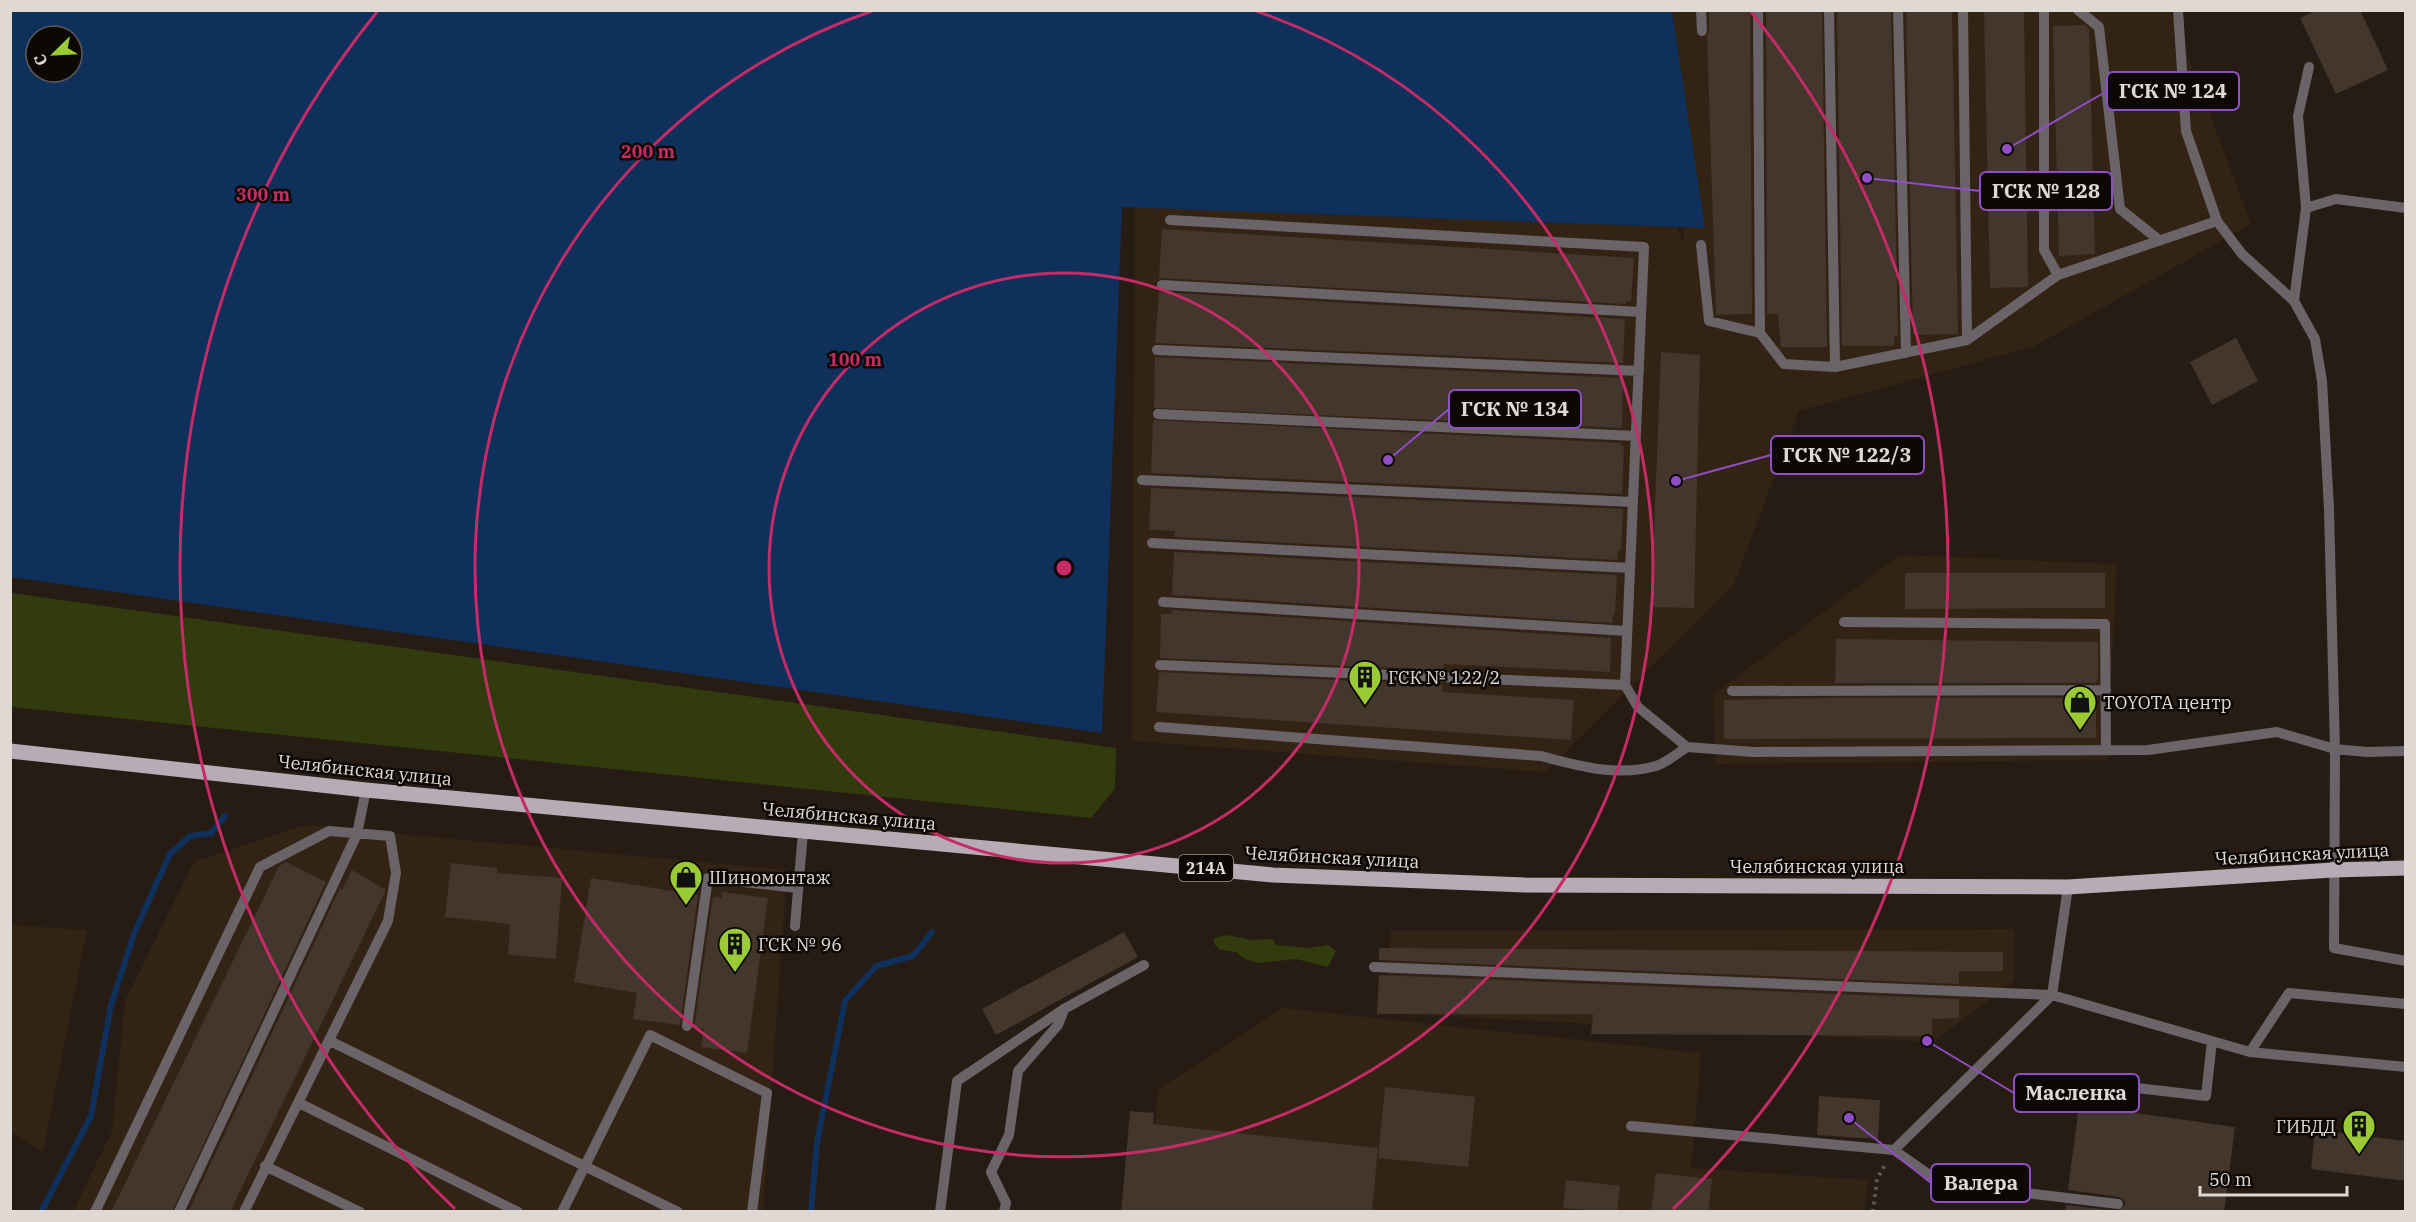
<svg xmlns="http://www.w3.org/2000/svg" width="2416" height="1222" font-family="'IBM Plex Serif',serif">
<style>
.built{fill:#332315}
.green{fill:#323b0e}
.water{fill:#0e305b;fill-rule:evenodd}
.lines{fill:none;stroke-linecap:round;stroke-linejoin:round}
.stream{stroke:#0e305b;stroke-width:6}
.building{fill:#42362d}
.path{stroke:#60564e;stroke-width:4;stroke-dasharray:3 4.5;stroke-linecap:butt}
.lane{stroke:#6a6469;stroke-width:10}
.primary{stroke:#b7abb5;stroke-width:15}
.ring{fill:none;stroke:#c52b67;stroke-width:3}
.labels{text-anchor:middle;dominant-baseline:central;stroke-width:5;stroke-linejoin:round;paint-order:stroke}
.shield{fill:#0c0805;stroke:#a09a94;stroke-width:1.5}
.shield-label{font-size:16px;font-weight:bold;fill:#e0d8d2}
.poi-label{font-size:18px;fill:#e0d8d2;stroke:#0c0805;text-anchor:start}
.street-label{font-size:18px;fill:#e0d8d2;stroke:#0c0805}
.centre{fill:#c52b67;stroke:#0c0805;stroke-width:3}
.ring-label{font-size:18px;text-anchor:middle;font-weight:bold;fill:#c52b67;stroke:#0c0805;stroke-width:5;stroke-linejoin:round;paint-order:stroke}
.leader{fill:none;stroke:#8f4ec3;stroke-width:2}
.callout-dot{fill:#8f4ec3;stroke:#0c0805;stroke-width:2}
.callout{fill:#0c0805;stroke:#8f4ec3;stroke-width:2}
.callout-label{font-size:20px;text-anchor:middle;font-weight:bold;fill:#e0d8d2}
</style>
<rect width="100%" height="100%" fill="#271c13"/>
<!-- built -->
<path class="built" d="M1673,11H2171L2251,224L2035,346L1799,411L1734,584L1545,772L1132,741L1135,207L1677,227L1684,245Z
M1900,555L2117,564L2107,760L1716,764L1713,695Z
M305,825L787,870L763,1211L73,1212L112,1131L125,1001L194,862Z
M10,925L87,930L43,1152L11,1132Z
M2014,929V981L1933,1042L1386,1013L1391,931Z
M1282,1008L1701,1053L1691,1168L1868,1180L1864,1212H1148L1158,1090Z"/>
<!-- green -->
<path class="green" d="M11,593L1116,748L1115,789L1091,818L11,707Z
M1227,935L1252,940L1273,939L1276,945L1308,948L1328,945L1336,951L1328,967L1296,959L1258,963L1245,959L1236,952L1221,950L1214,944V938Z"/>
<!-- water -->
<path class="water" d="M11,10L1672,11L1705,228L1122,207L1102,733L11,577ZM36,36H72V72H36Z"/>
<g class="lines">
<!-- stream -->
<path class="stream" d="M41,1212L91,1116L111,1005L134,934L153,891L170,854L190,836L211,833L225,816
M811,1212L817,1142L845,1001L876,966L913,956L932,932"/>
</g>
<!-- building -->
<path class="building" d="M1709,10H1750L1752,314L1716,315L1707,37L1709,31Z
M1766,10H1822L1827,347H1781L1778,314H1767Z
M1837,10H1891L1898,336H1894V346H1842Z
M1906,10H1952L1958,334L1913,335Z
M1984,10H2024L2028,287L1990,288Z
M2317,10H2360L2388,70L2336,94L2300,18Z
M2085,25L2089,29L2095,254L2059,256L2053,26Z
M1162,229L1634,258L1631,301H1626V304L1159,278Z
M1159,292L1625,319L1623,363L1155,343Z
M2236,338L2258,381L2212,405L2190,362Z
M1661,352L1700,355L1694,608L1651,607Z
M1155,357L1623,378L1622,428L1154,408Z
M1153,420L1621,443V446H1624L1622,494L1151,473Z
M1151,488L1623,509L1621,551H1618L1617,560L1174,537L1175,531L1149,530Z
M1174,552L1617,575L1615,615H1613L1612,623L1172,595Z
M1905,573H2105V608L1905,609Z
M1172,610L1611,638L1610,672L1444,664L1443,670L1160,658L1161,614H1171Z
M1836,639L2098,642V679L2096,683H1835Z
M1159,672L1442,685V692L1574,700L1571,740L1156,712Z
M1835,698H2096V738L1724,739V700Z
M286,862L326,882L172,1212H111L279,866Z
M451,863L497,868V873L562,878L556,959L508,955L510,924L445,917Z
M352,870L386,890L230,1212H188L340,888L342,890Z
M591,878L698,895L680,1025L633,1019L637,993L574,982Z
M722,892L768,898L747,1053L701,1047L704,1029L694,1028L713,897L722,898Z
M1124,932L1138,957L996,1035L982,1009Z
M1379,948L2003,952V971H1959V984L1379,960Z
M1379,975L1959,999V1018L1932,1019V1036L1591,1034L1593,1014H1377Z
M1385,1087L1475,1097L1468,1167L1378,1158Z
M1819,1096L1880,1100L1878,1139L1817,1135Z
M2079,1105L2235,1127L2224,1212H2065L2066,1205L2117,1211L2125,1205V1201L2119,1197L2068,1190Z
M1130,1111L1154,1113L1153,1124L1378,1148L1372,1212H1121Z
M2315,1130L2406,1141V1181L2311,1169Z
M1656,1173L1712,1179L1708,1212H1651Z
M1566,1180L1620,1186L1617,1212L1563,1208Z"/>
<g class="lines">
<!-- path -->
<path class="path" d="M1873,1212L1877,1179L1886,1163"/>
<!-- lane -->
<path class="lane" d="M1701,10L1702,31
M1758,10L1760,333
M1829,10L1835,367
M1898,10L1906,353
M1963,10L1967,340
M2044,10V250L2058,275
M2078,10L2099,27L2120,209L2159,240
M2178,10L2186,131L2217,221
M2309,67L2298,116L2306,208L2294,301L2315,339L2322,381L2329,509L2335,749L2334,948L2406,961
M2306,208L2336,199L2406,208
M1170,220L1644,247L1625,685L1638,707L1687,747L1754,752L2148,750L2277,732L2335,749L2367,752L2406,751
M1701,245L1709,321L1760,333L1784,364L1835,367L1967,340L2058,275L2217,221L2242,254L2294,301
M1162,285L1641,312
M1157,350L1639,371
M1158,414L1636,436
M1142,480L1633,502
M1152,543L1630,568
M1163,602L1627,631
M1844,622L2105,624L2106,750
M1160,665L1625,685
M1732,691L2106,690
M1159,727L1541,756C1578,766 1618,777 1656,766C1666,763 1678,753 1687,747
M2068,887L2052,995L2250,1052L2406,1067
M795,926L803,832
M1374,967L2052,995L1894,1150L1631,1126
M687,1026L708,878L798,888
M330,1041L678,1212
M2250,1052L2289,993L2406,1004
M2058,1079L2206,1096L2212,1041
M299,1103L518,1212
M1894,1150L1941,1183L2118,1204
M265,1166L360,1212
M95,1212L260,867L329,831L390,836L396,873L388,921L244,1212
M179,1212L357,834L366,790
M562,1212L650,1035L767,1093L752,1212
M940,1212L957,1081L1064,1009L1144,965
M1004,1212L1006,1203L991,1172L1009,1135L1018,1071L1058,1025L1064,1010"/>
<!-- primary -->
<path class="primary" d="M10,751L366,790L1273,875L1525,885L2068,887L2333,870L2406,868"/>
</g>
<!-- distance rings -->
<g class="ring">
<circle cx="1064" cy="568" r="295"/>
<path d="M1256 11A589 589 0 1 1 872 11"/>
<path d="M455 1209A884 884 0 0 1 377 12M1751 12A884 884 0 0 1 1673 1209"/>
</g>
<!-- icons -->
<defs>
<symbol id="building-pin" viewBox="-11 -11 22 30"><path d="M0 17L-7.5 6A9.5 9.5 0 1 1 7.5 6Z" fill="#9acb34" stroke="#0c0805"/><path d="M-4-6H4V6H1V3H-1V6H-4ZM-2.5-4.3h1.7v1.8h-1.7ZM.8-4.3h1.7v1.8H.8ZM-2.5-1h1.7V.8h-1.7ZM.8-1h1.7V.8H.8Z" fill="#111"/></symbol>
<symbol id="shop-pin" viewBox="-11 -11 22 30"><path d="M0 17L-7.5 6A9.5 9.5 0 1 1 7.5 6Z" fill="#9acb34" stroke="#0c0805"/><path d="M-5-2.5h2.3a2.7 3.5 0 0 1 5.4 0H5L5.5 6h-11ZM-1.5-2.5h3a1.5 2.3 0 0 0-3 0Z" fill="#111"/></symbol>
</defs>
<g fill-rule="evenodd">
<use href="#building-pin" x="1346" y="658" width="38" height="52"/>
<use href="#shop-pin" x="2061" y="683" width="38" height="52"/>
<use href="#shop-pin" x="667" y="858" width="38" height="52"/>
<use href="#building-pin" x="716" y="925" width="38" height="52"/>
<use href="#building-pin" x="2340" y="1107" width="38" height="52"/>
</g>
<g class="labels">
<!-- shield labels -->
<rect class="shield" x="1179" y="855" width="54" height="26" rx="4.5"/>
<g class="shield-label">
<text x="1206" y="868">214А</text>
</g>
<!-- poi labels -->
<g class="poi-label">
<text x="1388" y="677">ГСК № 122/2</text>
<text x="2103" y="702">TOYOTA центр</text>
<text x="709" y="877">Шиномонтаж</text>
<text x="758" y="944">ГСК № 96</text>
<text x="2336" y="1126" text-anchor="end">ГИБДД</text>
</g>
<!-- street labels -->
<g class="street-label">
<text transform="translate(365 770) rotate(6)">Челябинская улица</text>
<text transform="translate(849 816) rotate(5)">Челябинская улица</text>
<text transform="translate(2302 854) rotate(-3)">Челябинская улица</text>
<text transform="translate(1332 857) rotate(3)">Челябинская улица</text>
<text x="1817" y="866">Челябинская улица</text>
</g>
</g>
<circle cx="1064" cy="568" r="9" class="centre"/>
<g class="ring-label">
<text x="648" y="158">200 m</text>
<text x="263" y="201">300 m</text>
<text x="855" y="366">100 m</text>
</g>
<!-- callouts -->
<path class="leader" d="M2007 149L2107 91M1867 178L1980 191M1388 460L1449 409M1676 481L1771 455M1927 1041L2014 1093M1849 1118L1931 1183"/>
<g class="callout-dot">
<circle cx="2007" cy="149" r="6"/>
<circle cx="1867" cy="178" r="6"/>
<circle cx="1388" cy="460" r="6"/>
<circle cx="1676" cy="481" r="6"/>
<circle cx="1927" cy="1041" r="6"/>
<circle cx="1849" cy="1118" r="6"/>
</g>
<g class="callout">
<rect x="2107" y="72" width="132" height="38" rx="6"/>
<rect x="1980" y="172" width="132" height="38" rx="6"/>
<rect x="1449" y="390" width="132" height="38" rx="6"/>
<rect x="1771" y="436" width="153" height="38" rx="6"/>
<rect x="2014" y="1074" width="125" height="38" rx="6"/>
<rect x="1931" y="1164" width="99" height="38" rx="6"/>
</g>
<g class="callout-label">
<text x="2173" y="98">ГСК № 124</text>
<text x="2046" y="198">ГСК № 128</text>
<text x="1515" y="416">ГСК № 134</text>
<text x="1847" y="462">ГСК № 122/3</text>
<text x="2076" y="1100">Масленка</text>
<text x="1981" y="1190">Валера</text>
</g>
<!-- border -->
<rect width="2416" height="1222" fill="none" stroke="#e0d8d2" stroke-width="24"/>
<!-- north arrow -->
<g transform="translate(54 54) rotate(246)"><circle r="28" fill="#0c0805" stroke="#615b57" stroke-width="1.5"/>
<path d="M0-4.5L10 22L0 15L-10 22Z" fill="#9acb34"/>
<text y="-9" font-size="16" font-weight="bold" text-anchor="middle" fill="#e0d8d2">С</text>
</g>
<!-- scale -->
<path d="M2200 1186v9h147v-9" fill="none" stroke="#e0d8d2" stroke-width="3"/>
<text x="2209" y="1186" font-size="18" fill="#e0d8d2" stroke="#0c0805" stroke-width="4.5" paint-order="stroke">50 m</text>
</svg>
